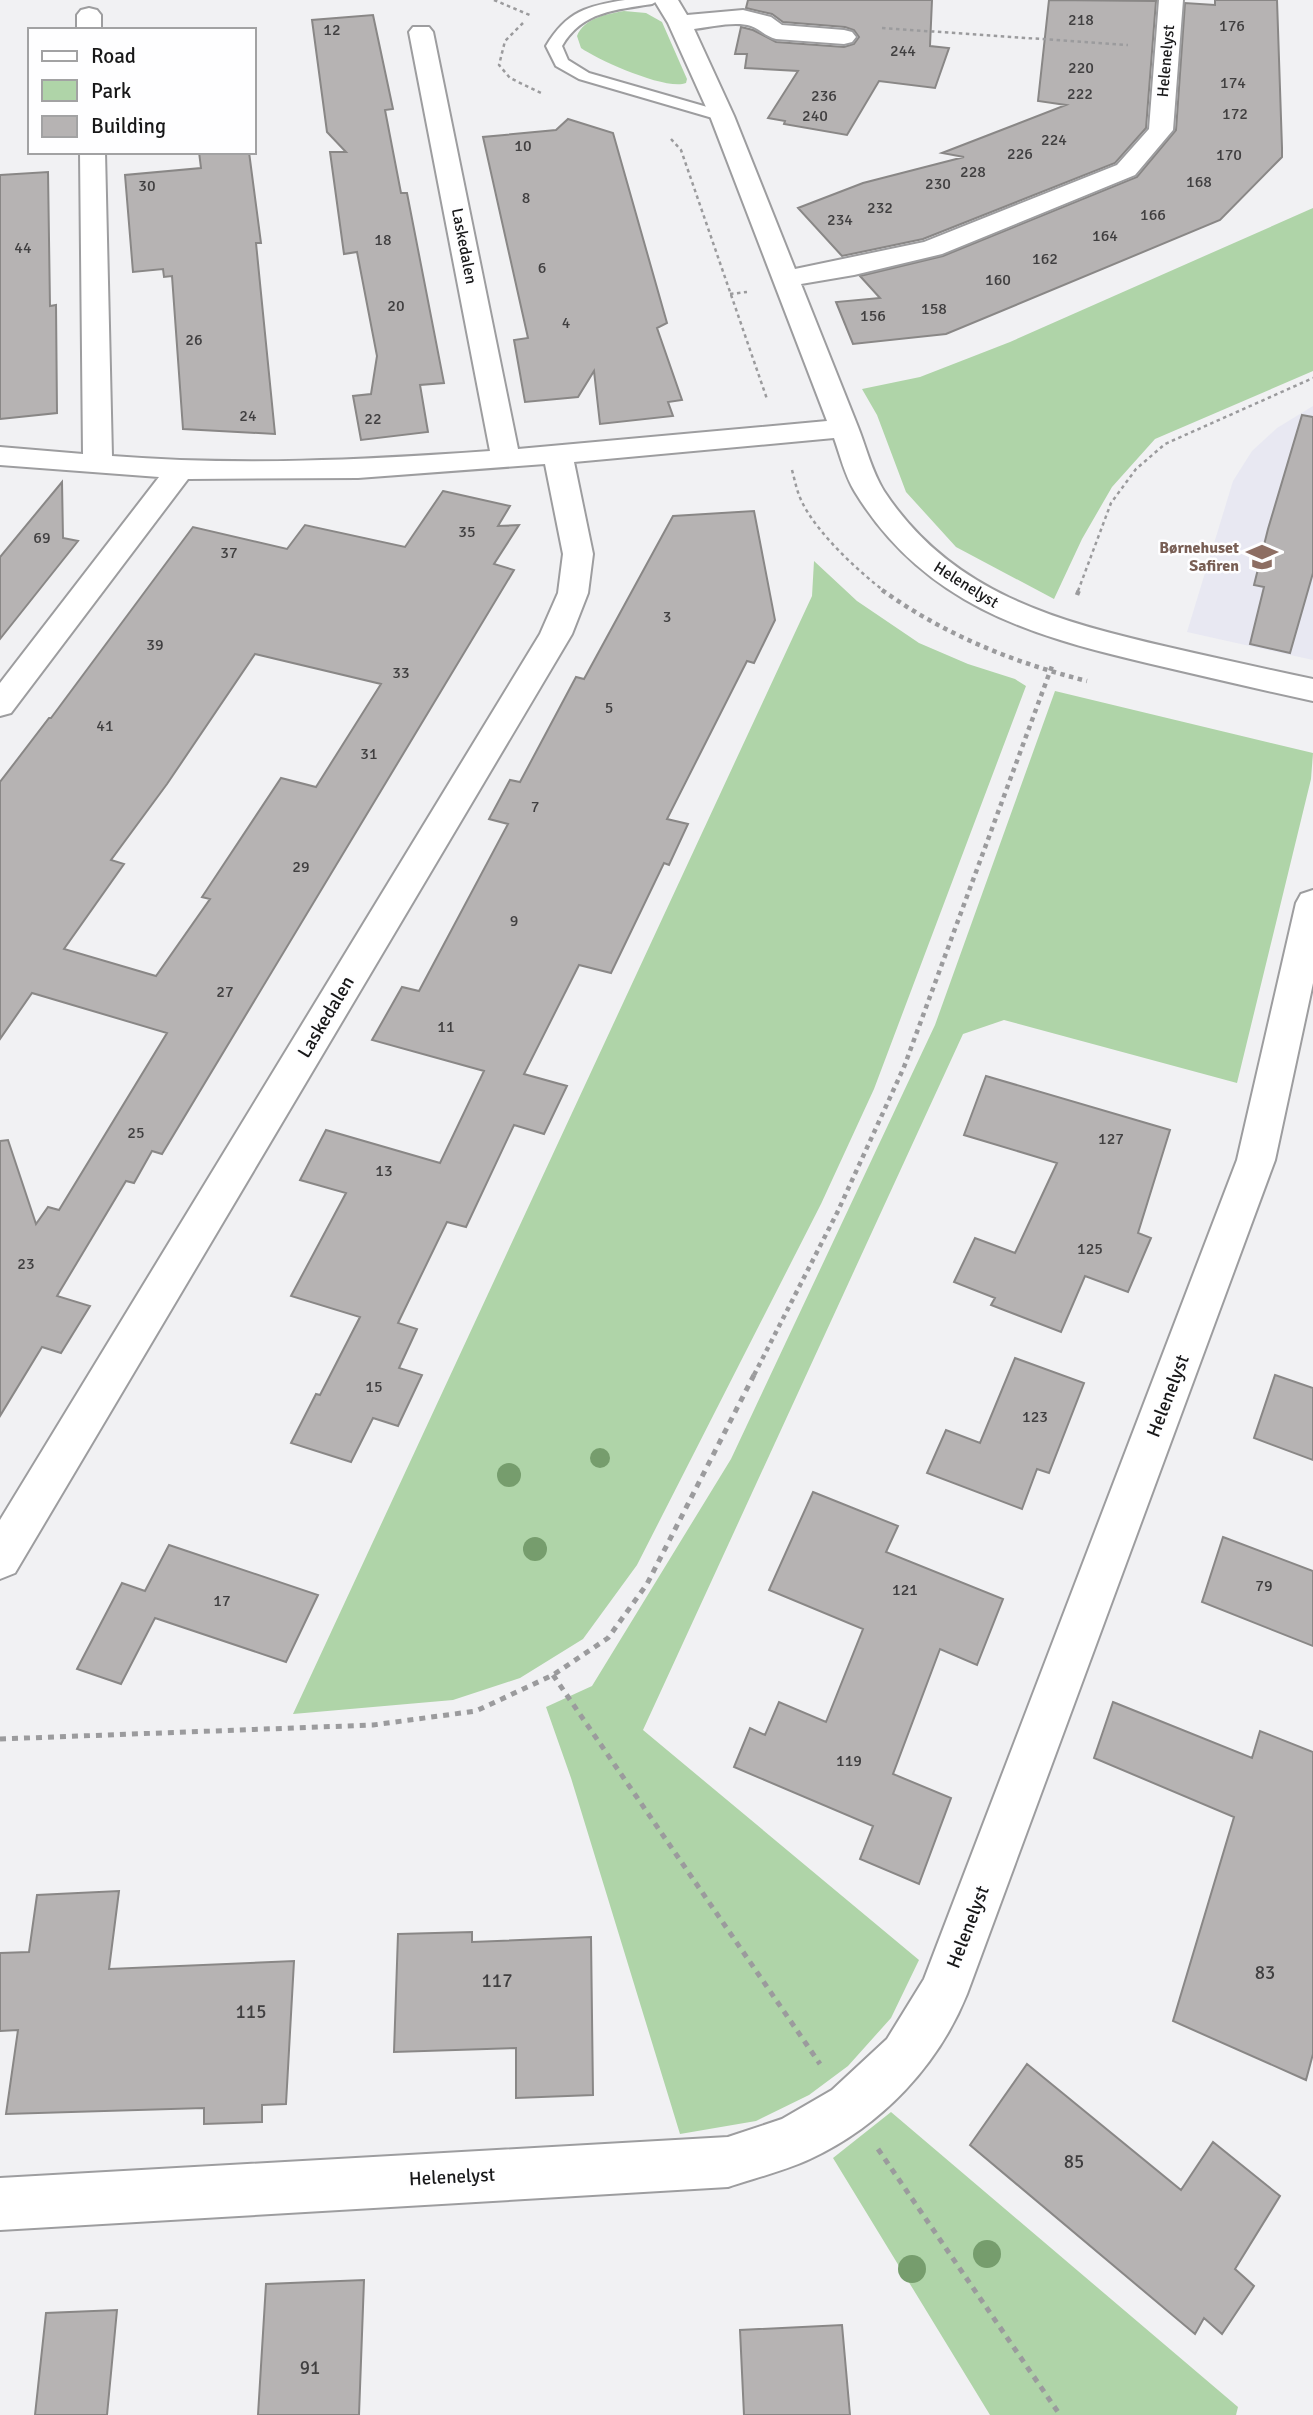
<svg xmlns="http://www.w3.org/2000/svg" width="1313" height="2415" font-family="Signika,sans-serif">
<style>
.built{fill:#e8e8f2}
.green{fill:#afd4a8}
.building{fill:#b6b3b3;stroke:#898786;stroke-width:2;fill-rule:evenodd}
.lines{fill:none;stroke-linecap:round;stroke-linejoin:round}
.service-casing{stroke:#9d9d9f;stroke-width:4}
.minor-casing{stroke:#9d9d9f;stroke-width:4}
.path-far2{stroke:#9b9b9d;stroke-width:2.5;stroke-dasharray:3.5 3.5;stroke-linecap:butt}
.path-far1{stroke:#9b9b9d;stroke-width:4.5;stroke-dasharray:4.5 4.5;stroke-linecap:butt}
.path{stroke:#9b9b9d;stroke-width:5;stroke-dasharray:6 6;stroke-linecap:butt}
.service{fill:#fff;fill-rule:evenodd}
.minor{fill:#fff;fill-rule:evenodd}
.tree{fill:#769d6d}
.labels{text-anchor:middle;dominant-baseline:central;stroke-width:5;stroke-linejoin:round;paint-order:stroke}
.number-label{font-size:16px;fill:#403f40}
.far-street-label{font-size:16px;fill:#181819;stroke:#fefeff}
.far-education-label{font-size:16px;font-weight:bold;fill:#785e54;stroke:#fefeff;text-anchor:end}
.street-label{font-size:19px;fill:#181819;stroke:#fefeff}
.near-number-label{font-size:19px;fill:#403f40}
</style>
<rect width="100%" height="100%" fill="#f1f1f3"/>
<!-- built -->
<path class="built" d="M1313,406V660L1187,632L1233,481L1252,451L1277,428Z"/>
<!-- green -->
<path class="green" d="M624,11L646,13L662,22L687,79L686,83C667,91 598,60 581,48L577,36C584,18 607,14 624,11Z
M1313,208V371L1155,439L1112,487L1082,539L1054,599L956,547L906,492L877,415L862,389L920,377L1010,342Z
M814,561L857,601L919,643L968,664L1015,679L1026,686L874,1089L821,1204L637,1565L583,1639L520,1678L453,1700L293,1714L812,596Z
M1055,691L1313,753L1311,779L1237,1083L1004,1020L963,1034L643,1730L919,1960L891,2018L848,2066L809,2095L756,2121L680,2134L571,1778L546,1707L592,1686L731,1459L935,1025Z
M891,2112L1238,2407L1236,2415H990L833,2158Z"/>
<!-- building -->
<path class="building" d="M748,0H932L930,46L949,48L935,88L879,81L847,135L784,124L785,121L768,118L798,71L745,68L747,54H735L741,27L753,30L776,42L844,47L854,44L859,37L854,30L845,27L783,22L772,14L746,8Z
M1049,0L1156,1L1146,128L1115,163L923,239L842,256L798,208L863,183L964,157L942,153L1066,105L1038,101Z
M1215,0H1277L1282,148V157L1220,220L946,334L853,344L836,302L880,298L860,276L943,256L1137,177L1176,130L1185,3L1215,5Z
M373,15L393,109L385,110L401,193H407L444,383L420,385L428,432L361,440L353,396L371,394L377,356L357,252L344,254L330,152H346L327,132L312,20Z
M568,119L613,133L667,323L657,328L682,400L668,402L673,416L600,424L594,371L578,397L525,402L514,340L528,338L483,137L556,130Z
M199,152H249L261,243H256L275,434L183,429L172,276L164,277L163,269L133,272L125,175L201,168Z
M48,172L50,306L56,305L57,413L0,419V175Z
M1302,415L1313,417V573L1290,653L1250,644L1264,587L1254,585L1268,529Z
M62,482L63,538L78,541L0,639V557Z
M443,491L510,506L498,526L519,525L494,564L514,570L162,1154L152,1151L134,1183L126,1181L57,1296L90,1306L61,1353L42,1347L0,1416V1141L8,1140L36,1224L48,1207L59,1210L167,1033L32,993L0,1039V782L49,718H51L193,527L287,549L305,525L405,547ZM255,654L381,684L316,787L281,778L202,897L210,899L156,976L64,949L124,864L111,860L167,784Z
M754,511L775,620L754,663L747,661L667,819L688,824L669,865L664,863L611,973L579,965L524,1074L567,1086L544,1134L514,1125L466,1227L447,1222L398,1323L417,1329L399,1368L422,1375L398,1426L373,1418L351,1462L291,1443L316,1394L320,1395L360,1317L291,1296L346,1193L300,1180L326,1130L440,1163L484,1071L372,1040L402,987L419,991L508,824L489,819L510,780L520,782L576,677L584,679L673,516Z
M986,1076L1170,1130L1138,1233L1151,1238L1128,1292L1085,1276L1061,1332L991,1305L995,1298L954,1282L975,1238L1015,1253L1057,1163L964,1135Z
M1015,1358L1084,1383L1049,1473L1037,1469L1022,1509L927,1473L946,1430L980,1443Z
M1275,1375L1313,1388V1460L1254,1438Z
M813,1492L898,1526L886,1552L1003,1599L977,1665L940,1649L893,1774L951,1798L919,1884L860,1859L873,1826L734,1767L750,1728L765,1735L779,1702L826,1722L863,1629L769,1590Z
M1223,1537L1313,1571V1646L1202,1602Z
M169,1545L318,1595L286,1662L155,1618L121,1684L77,1669L122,1583L145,1591Z
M1113,1702L1252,1758L1260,1731L1313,1752V2054L1306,2080L1173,2021L1234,1817L1094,1758Z
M119,1891L109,1969L294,1961L286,2104L262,2105V2122L204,2124V2108L6,2114L18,2030L0,2031V1953L29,1952L37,1895Z
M472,1932V1942L591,1937L593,2095L516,2098V2048L394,2052L398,1934Z
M1027,2064L1181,2190L1213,2142L1280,2196L1235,2269L1254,2286L1222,2334L1204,2318L1195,2334L970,2145Z
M364,2280L359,2415H258L266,2284Z
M117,2310L107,2415H35L46,2313Z
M842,2325L850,2415H744L740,2330Z"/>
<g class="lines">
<defs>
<path id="service" d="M625,0H659L652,4C616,10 582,11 562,46L568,60L589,73L728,113L730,116L728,119H716L579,79L556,66L546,46C567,11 587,6 625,0Z"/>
<path id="minor" d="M654,0H678L687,15L743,10L771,17L782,25L844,30L852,32L856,37L852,42L844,44L776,39C766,37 760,29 751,26C735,21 711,27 694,29L734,116L795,269L924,242L1117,165L1149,129L1159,0H1183L1173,130L1135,175L942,254L854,275L801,284C820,332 839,379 858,427C866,447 872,472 884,491C951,593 1056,621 1168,647C1216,658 1265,669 1313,679V701C1258,689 1202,676 1147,663C1027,635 923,603 855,492C845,476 840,455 834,438L574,462L593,554L588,593L572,634L15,1573L0,1579V1520L540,634L558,593L563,554L545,464L358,478L188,479L11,713L0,716V683L159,477L0,465V447L83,454L80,152H105L112,456C238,466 364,460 490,451L409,32L413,27H429L433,32L518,449L827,421L710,116L668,23Z
M89,8L97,10L101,15V30H77V15L81,10Z
M1313,890V983L1275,1160L967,1994C938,2066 881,2126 810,2159C784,2171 755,2178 728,2187L0,2230V2178L728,2137L782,2119L832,2090L887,2039L924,1979L1237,1160L1296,903L1301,894Z"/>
</defs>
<!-- service casing -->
<use href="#service" class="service-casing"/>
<!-- minor casing -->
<use href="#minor" class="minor-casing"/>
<!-- path-far2 -->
<path class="path-far2" d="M494,0L532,16
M523,23L505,41L499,65L510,78L541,93
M882,28L1128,45
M671,139L681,150L767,399
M730,294L747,292
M792,470C795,481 797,492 802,502C817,533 857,570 884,591
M1078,591L1111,503L1136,469L1165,444L1313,378"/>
<!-- path-far1 -->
<path class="path-far1" d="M882,590C945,635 1012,662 1087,681
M1077,595L1079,590
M754,1375L837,1213L904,1067L1052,666"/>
<!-- path -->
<path class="path" d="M553,1675L820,2064
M0,1739L373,1725L476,1711L553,1675L608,1638L647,1584L755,1373
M878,2149L1060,2415"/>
<!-- service -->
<use href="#service" class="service"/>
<!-- minor -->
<use href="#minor" class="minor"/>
</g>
<!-- trees -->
<g class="tree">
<circle cx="600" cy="1458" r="10"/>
<circle cx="509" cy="1475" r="12"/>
<circle cx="535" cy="1549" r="12"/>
<circle cx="987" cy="2254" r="14"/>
<circle cx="912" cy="2269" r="14"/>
</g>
<!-- icons -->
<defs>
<symbol id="school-bare" viewBox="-9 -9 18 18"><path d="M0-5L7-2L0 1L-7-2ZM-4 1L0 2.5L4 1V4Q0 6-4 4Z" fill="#8d6e63" stroke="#fefeff" stroke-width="2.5" paint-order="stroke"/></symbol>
</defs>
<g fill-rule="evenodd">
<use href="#school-bare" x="1240" y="535" width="44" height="44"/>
</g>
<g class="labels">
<!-- number labels -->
<g class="number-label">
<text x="1081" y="20">218</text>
<text x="1232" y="26">176</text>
<text x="332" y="30">12</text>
<text x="903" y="51">244</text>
<text x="1081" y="68">220</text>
<text x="1233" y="83">174</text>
<text x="1080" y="94">222</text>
<text x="824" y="96">236</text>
<text x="1235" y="114">172</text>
<text x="815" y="116">240</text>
<text x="1054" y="140">224</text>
<text x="523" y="146">10</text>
<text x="1020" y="154">226</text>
<text x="1229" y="155">170</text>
<text x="973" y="172">228</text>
<text x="1199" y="182">168</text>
<text x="938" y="184">230</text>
<text x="147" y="186">30</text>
<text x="526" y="198">8</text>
<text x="880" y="208">232</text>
<text x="1153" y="215">166</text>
<text x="840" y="220">234</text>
<text x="1105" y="236">164</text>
<text x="383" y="240">18</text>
<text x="23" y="248">44</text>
<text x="1045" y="259">162</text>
<text x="542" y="268">6</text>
<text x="998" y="280">160</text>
<text x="396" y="306">20</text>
<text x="934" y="309">158</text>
<text x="873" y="316">156</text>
<text x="566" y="323">4</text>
<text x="194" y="340">26</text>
<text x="248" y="416">24</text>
<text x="373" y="419">22</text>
<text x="467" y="532">35</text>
<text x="42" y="538">69</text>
<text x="229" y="553">37</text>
<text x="667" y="617">3</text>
<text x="155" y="645">39</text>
<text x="401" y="673">33</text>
<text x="609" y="708">5</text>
<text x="105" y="726">41</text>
<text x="369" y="754">31</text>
<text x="535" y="807">7</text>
<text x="301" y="867">29</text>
<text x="514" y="921">9</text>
<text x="225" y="992">27</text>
<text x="446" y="1027">11</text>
<text x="136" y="1133">25</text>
<text x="1111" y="1139">127</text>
<text x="384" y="1171">13</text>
<text x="1090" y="1249">125</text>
<text x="26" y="1264">23</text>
<text x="374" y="1387">15</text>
<text x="1035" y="1417">123</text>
<text x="1264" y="1586">79</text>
<text x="905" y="1590">121</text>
<text x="222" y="1601">17</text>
<text x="849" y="1761">119</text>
</g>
<!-- far-street labels -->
<g class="far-street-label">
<text transform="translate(1166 61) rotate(-85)">Helenelyst</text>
<text transform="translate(464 246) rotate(79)">Laskedalen</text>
<text transform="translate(966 585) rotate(32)">Helenelyst</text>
</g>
<!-- far-education labels -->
<g class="far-education-label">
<text x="1239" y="548">Børnehuset<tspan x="1239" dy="18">Safiren</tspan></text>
</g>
<!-- street labels -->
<g class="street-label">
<text transform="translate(326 1017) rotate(-59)">Laskedalen</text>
<text transform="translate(1168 1396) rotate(-69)">Helenelyst</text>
<text transform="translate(968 1927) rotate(-69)">Helenelyst</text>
<text transform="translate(452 2177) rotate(-3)">Helenelyst</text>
</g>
<!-- near-number labels -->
<g class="near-number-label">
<text x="1265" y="1973">83</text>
<text x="497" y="1981">117</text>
<text x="251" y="2012">115</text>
<text x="1074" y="2162">85</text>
<text x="310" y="2368">91</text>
</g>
</g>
<!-- legend -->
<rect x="28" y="28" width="228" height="126" fill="#fefeff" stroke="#a2a2a3" stroke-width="2"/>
<rect x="42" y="51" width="35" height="10" fill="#ffffff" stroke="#a2a2a3" stroke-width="2"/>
<text x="91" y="63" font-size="21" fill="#181819">Road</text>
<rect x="42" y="80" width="35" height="21" fill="#afd4a8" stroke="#a2a2a3" stroke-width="2"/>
<text x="91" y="98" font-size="21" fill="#181819">Park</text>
<rect x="42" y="116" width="35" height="21" fill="#b6b3b3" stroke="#a2a2a3" stroke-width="2"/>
<text x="91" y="133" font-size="21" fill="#181819">Building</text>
</svg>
